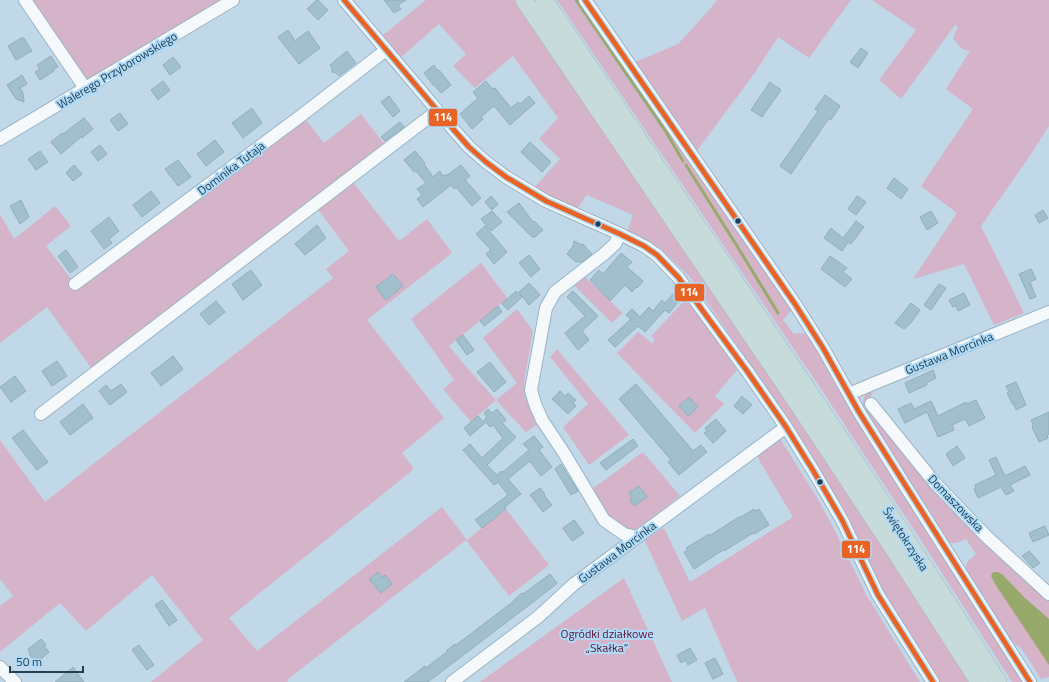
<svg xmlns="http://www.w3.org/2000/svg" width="1049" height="682" font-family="'Titillium Web',sans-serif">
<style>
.green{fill:#d5b4ca}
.water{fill:#97aa6b}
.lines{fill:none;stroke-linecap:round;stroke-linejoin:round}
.stream{stroke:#97aa6b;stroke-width:3}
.building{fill:#a1bfcc;stroke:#91afbb}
.minor-casing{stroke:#9bb4c4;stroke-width:14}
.highway-casing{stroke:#a5b6c1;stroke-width:18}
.minor{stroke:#f6f9fc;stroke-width:12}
.highway{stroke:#c6dbda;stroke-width:17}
.bus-1-casing{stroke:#b0dbf8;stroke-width:8}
.bus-1{stroke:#e86324;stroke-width:5}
.bus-dot{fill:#214054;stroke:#b0dbf8;stroke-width:1.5}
.labels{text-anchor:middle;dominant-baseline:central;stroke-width:4;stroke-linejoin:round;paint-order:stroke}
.street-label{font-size:12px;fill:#214054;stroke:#b0dbf8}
.park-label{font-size:12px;fill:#5b1032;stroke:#b0dbf8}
.line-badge{stroke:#b0dbf8;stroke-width:1.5}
.badge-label{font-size:11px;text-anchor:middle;font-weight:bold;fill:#fff}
</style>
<rect width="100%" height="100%" fill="#c0d8e8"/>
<!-- green -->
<path class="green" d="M31,0H224L87,82Z
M426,0H515L711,287L894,563L970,682H939L883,593L844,512L794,428L689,276L663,251L646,240L627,232L633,215L587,195L576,210L533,189L560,159L539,139L558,118L513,56L475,88L453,66L466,54L439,24L399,59L382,36Z
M557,0H580L792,307L790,312L783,320L794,334L798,333L807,334L1024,682H1012L920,539L819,386Z
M717,0H851L809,58L778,37L754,74L696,152L633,63L678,44L710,9Z
M872,0H1049V126L1029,157L981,226L1024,313L994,325L964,264L913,279L957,213L921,186L973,109L946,89L970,51C962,51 957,44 953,38L958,27L955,25L901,99L879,80L916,30Z
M361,114L386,146L92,369L47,307L0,343V214L14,239L55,206L71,226L46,246L75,284L302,115L324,143Z
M352,181L399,241L427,219L452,253L367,320L444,418L402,453L414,469L229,618L257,651L442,507L467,540L506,509L549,565L509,596L466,540L287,680L288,682H151L203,640L152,575L86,631L60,603L0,652V606L13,596L0,579V440L45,502L129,436L333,278L326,269L349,251L317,208Z
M481,263L508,299L498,306L449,346L468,369L496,400L517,383L483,338L517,309L533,331L525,376L524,394L537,425L526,432L496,400L471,422L443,389L454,380L411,319Z
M584,276L623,313L612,323L574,285Z
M687,298L737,370L715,396L724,404L695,433L617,353L638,332L652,343L655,340L651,336Z
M557,349L629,435L589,465L563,427L588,404L550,357Z
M874,388C874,393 869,397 867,402L999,554L1049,601V677L1041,679L1021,648L1010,641L968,575L965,568L968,561L976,554L966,539C957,543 953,546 944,538L863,407C862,398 866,391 874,388Z
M779,437L816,496L831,523L867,596L920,682H737L705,608L682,621L644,539L664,528L690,582L793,517L759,460L757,454Z
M643,452L680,496L633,532L624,528L609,517L592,489Z
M624,578L672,682H480Z"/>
<!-- water -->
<path class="water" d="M993,572H997L1002,574L1024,597L1049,619V665L995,584L991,576Z"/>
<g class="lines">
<!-- stream -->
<path class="stream" d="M576,0L666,132L683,161
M686,165L737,246L778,313"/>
</g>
<!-- building -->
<path class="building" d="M317,0H318L328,10L318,20L307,9Z
M384,0H406L398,5L401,9L394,13Z
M288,30L295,41L308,31L320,48L299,64L278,37Z
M21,38H24L32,51L16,60L8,46Z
M861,48L868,53L858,68L850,62Z
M347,51L356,63L339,76L336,73L332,72V68L330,65Z
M51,56L58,67L53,70L54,71L40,80L35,72L40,69L37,65Z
M173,57L181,67L170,75L163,65Z
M434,65L438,71L439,70L451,85L441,93L433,84V85L424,73Z
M22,75L27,84L20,88L23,93L24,102L16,99L7,85Z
M163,81L170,90L158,100L151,90Z
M486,81L492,89L495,88L511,108L518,102L520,104L529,96L535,103L510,125L494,106L481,117L483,119L472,129L460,114L478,98L473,92Z
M770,82L781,90L762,117L751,110Z
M825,95L840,106L831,120L829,118L791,174L780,166L818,111L815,109Z
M389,96L400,111L393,117L381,102Z
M252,108L262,123L243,138L232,123Z
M120,113L128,124L118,131L110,120Z
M84,118L93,129L82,138L81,137L61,154L51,142L62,133L63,134Z
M400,122L404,127L385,141L381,137Z
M215,140L224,152L206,166L197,154Z
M530,142L551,162L542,172L521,152Z
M100,145L107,154L98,161L91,152Z
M40,151L48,162L36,170L28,159Z
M415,151L425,163L424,164L433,177L440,171L443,176L449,174L461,165L470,176L465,180L481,198L472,206L456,187L454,189L451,185L423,207L417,199L422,195L417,189L426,183L416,171L414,172L404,160Z
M178,160L191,177L178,186L165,169Z
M74,165L82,174L73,181L66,173Z
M894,178L908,189L901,199L887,188Z
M151,191L160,203L142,217L133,205Z
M491,196L498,204L492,210L485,202Z
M857,196L866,202L856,215L848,209Z
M21,200L29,217L20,224L10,206Z
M519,203L533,222L534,221L543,230L535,237H532L507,212Z
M1043,210L1048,218L1039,223L1035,215Z
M492,211L502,222L491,231L481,219Z
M931,211L938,223L927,230L920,217Z
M109,217L119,231L109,239L112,243L104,249L91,231Z
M856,221L864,227L851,244L848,242L842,251L824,238L831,228L843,238Z
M317,225L326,238L305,255L295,244Z
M485,226L507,252L494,264L486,254L491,250L476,234Z
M574,241L582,245L583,244L592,254L582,262H576L567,254L573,246Z
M66,250L78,267L70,273L58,256Z
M621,253L632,262L627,267L643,281L637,288L636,287L632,292L625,285L610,301L590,280L599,270L603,274Z
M529,255L540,269L531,277L519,263Z
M830,256L847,268L843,272L852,279L845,287L821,269Z
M1031,269L1036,279L1030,282L1036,297L1030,299L1019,274Z
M251,270L262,285L243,300L232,284Z
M393,274L403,286L386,300L376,287Z
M529,283L540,295L529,305L519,292Z
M939,284L946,288L931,310L924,305Z
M516,291L522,297L508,310L502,304Z
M573,291L598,316L582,331L589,340L578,350L565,333L585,316L567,297Z
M964,293L970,305L958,311L956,306L953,307L949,300Z
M673,294L680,300L669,313L665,310L645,332L638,326L615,347L608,340L631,319L626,315L632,309L640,317L649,307L653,311L662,300L665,303Z
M216,301L225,312L209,325L200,314Z
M911,303L920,310L910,324L904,329L895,323Z
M498,306L502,312L484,326L480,321Z
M463,335L474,350L467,355L456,340Z
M173,356L183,369L161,386L151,373Z
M57,361L67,376L52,386L42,371Z
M490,362L506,382L494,392L477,372Z
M933,370L936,378L926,383L927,385L909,393L905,383Z
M15,376L26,391L11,402L0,387Z
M1016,382L1026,405L1016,410L1014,404L1013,405L1007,393L1009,392L1006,386Z
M121,384L127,392L110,405L99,391L106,385L111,391Z
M636,384L693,451L701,445L707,452L679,475L668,462L671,460L619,399Z
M560,391L565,396L568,393L576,400L573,403L576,406L568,414L552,399Z
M742,396L752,405L743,414L734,406Z
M689,397L698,407L688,416L679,406Z
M976,400L985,418L969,426L965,419L952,425L954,430L938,437L927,412L905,423L898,409L911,403L914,409L931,401L938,416L966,402L967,404Z
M83,404L93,418L70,435L60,422Z
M488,409L492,413L497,409L506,420L502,423L516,437L487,465L497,475L502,471L503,472L529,450L523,444L534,436L543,447L539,450L552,467L541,476L530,461L508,479L521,494L505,507L506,509L482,528L475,520L508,495L498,482L494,485L463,450L470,444L482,458L503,438L493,425L490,427L484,420L487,417L484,413Z
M1049,412V434L1047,435L1048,438L1039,442L1032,427L1033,424L1031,420Z
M478,416L485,423L470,436L464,428Z
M716,419L726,431L713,443L704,433L707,431L705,428Z
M23,430L48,462L37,470L12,438Z
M633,439L638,446L606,470L600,463Z
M957,446L965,458L953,466L946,454Z
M996,457L1005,476L1025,466L1030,475L1010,485L1014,491L1006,495L1001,487L978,498L974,489L976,488L975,485L996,475L989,460Z
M561,464L578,491L571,495L555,469Z
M639,486L647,497L634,506L630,500L632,498L629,493Z
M540,488L545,494L544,495L552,505L543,512L530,495Z
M754,509L755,511L759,509L769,525L754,534L753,533L724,551L723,550L694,569L684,552L688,550L686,548L709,534V536L739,517V518Z
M574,520L584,533L572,541L563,528Z
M1045,526L1049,535L1033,542L1029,533Z
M1029,551L1040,563L1033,568L1022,556Z
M378,572L382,577L385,575L392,584L381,593L369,579Z
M550,574L557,583L554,586L428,682H404L425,666L426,668L448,651L447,650L455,644L456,645L514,601V600L522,593L523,594Z
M162,600L177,620L169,626L155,605Z
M41,639L46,645L44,646L49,652L36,663L29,654L30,653L28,649Z
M139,645L154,665L147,670L132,650Z
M690,648L697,660L688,665L685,660L681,663L677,655Z
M715,658L723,674L713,679L705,663Z
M73,667L84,682H55Z"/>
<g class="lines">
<defs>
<path id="minor" d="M25,0L85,88
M344,0L453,129L469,147L486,162L506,177L546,201L620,234L644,246L657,255L678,277L747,371L786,427L814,472L842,520L878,595L933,682
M585,0L795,304L823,348L859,412L904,484L1030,682
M0,139L233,0
M620,234L615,244L604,254L555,292L546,308L531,390L535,404L542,420L564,453L604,520L624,534L637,537
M75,284L302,115L386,50
M849,394L875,383L1049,312
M871,404L935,483L987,537L1049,594
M41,414L437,111
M0,667L15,682
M452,682L538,617L574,584L786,427"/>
<path id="highway" d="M524,0L800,407L895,551L979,682
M544,0C697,226 852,451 998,682"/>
</defs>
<!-- minor casing -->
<use href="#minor" class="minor-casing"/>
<!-- highway casing -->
<use href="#highway" class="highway-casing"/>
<!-- minor -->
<use href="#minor" class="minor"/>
<!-- highway -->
<use href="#highway" class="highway"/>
<defs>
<path id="bus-1" d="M344,0L453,129L469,147L486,162L506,177L546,201L620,234L644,246L657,255L678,277L747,371L786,427L814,472L842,520L878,595L933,682
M585,0L795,304L823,348L859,412L1030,682"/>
</defs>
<!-- bus-1 casing -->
<use href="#bus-1" class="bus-1-casing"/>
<!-- bus-1 -->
<use href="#bus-1" class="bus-1"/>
</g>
<!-- markers -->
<g class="bus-dot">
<circle cx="738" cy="221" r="3.5"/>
<circle cx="598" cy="224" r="3.5"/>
<circle cx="820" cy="482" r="3.5"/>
</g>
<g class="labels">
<!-- street labels -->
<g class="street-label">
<text transform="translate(117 70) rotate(-31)">Walerego Przyborowskiego</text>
<text transform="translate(231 168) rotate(-37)">Dominika Tutaja</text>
<text transform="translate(949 353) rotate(-22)">Gustawa Morcinka</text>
<text transform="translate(956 503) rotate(46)">Domaszowska</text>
<text transform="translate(906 539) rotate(57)">Świętokrzyska</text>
<text transform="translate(617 552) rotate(-37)">Gustawa Morcinka</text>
</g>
<!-- park labels -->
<g class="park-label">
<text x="607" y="633">Ogródki działkowe<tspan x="607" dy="14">„Skałka”</tspan></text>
</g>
</g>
<g class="line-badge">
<rect x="428" y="108" width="30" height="19" rx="4" fill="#e86324"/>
<rect x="674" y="283" width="31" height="19" rx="4" fill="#e86324"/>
<rect x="841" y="540" width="30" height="19" rx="4" fill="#e86324"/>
</g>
<g class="badge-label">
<text x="443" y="121">114</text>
<text x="689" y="296">114</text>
<text x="856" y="553">114</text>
</g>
<!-- scale -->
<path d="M10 666v6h73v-6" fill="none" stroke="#214054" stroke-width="2"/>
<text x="16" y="666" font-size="12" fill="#214054" stroke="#b0dbf8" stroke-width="3" paint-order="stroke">50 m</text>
</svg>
